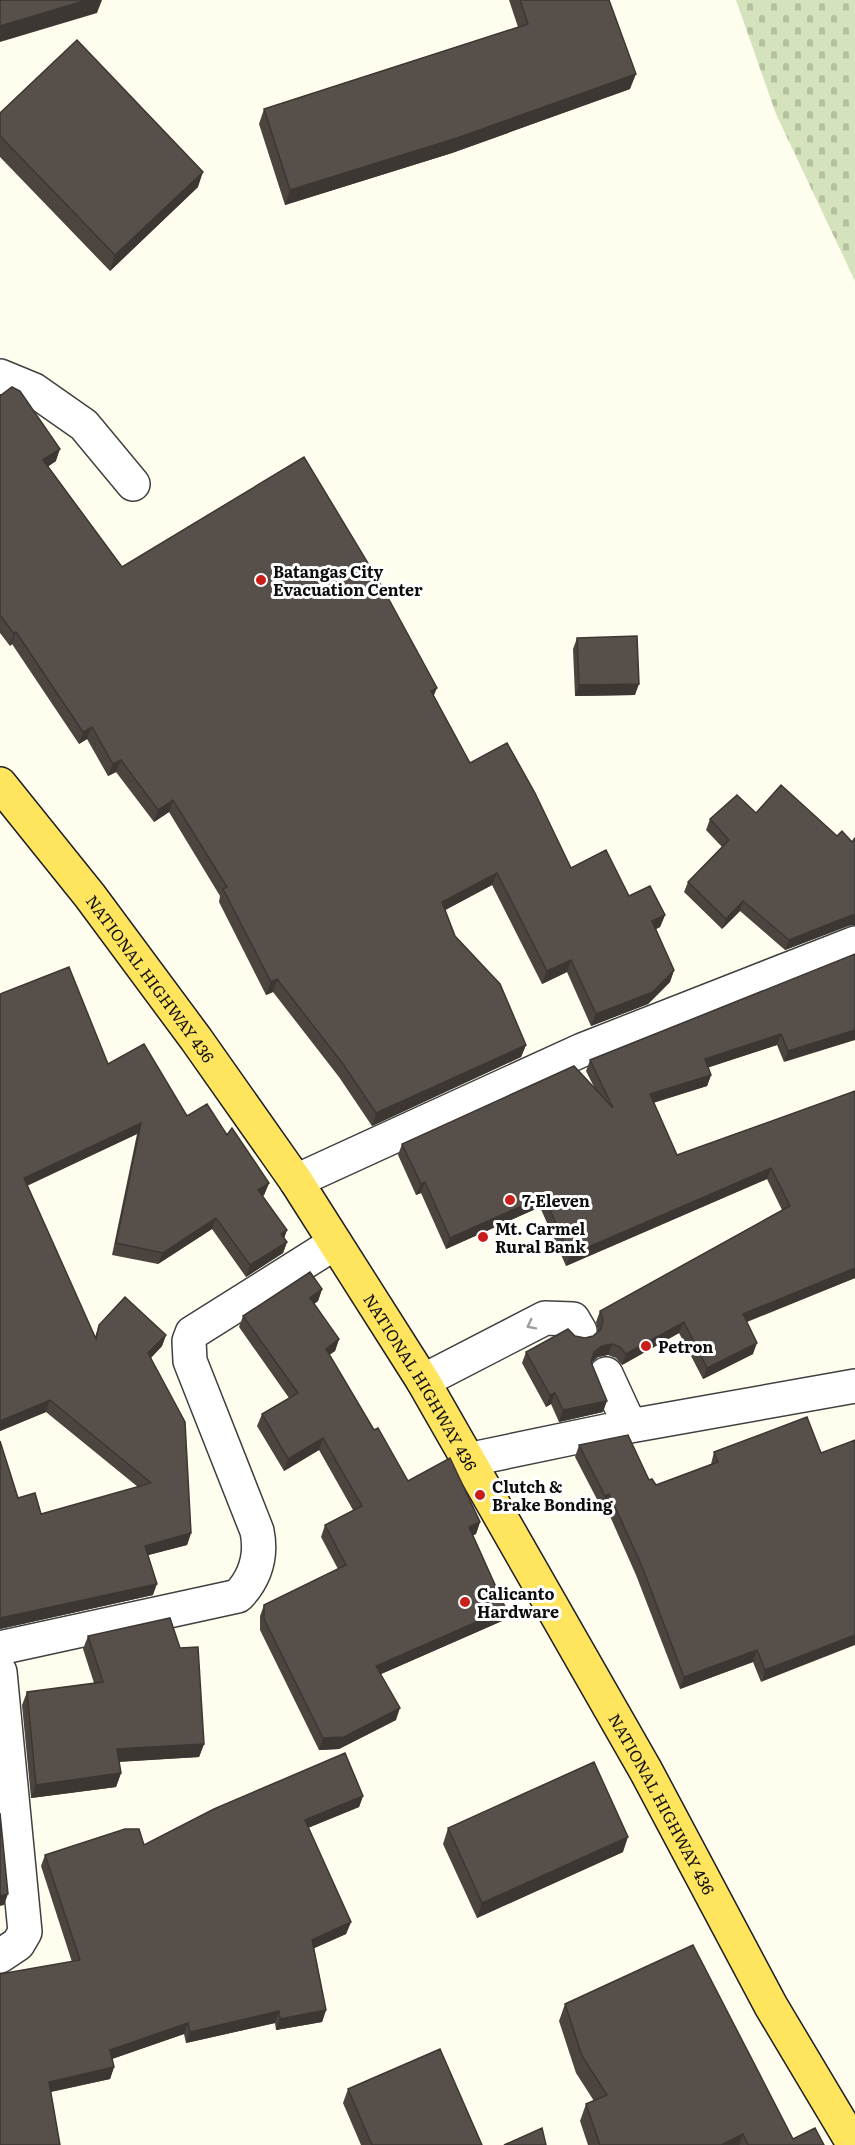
<svg xmlns="http://www.w3.org/2000/svg" width="855" height="2145" font-family="Literata,serif">
<style>
.cemetery{fill:url(#cemetery-stones)}
.lines{fill:none;stroke-linecap:round;stroke-linejoin:round}
.minor-casing{stroke:#404040;stroke-width:36}
.major-casing{stroke:#1e1e1e;stroke-width:36}
.minor{stroke:#fff;stroke-width:33}
.major{stroke:#ffe45e;stroke-width:33}
.wall{fill:#4b443f}
.shaded-wall{fill:#3d3733}
.building{fill:#574f49;stroke:#3d3733;stroke-width:1.5}
.oneway{stroke:#9e9e9e}
.poi-dot{fill:#c91e19;stroke:#fff;stroke-width:2}
.labels{text-anchor:middle;dominant-baseline:central;stroke-width:6;stroke-linejoin:round;paint-order:stroke}
.poi-label{font-size:16px;font-weight:bold;fill:#0d0d0d;stroke:#fff;text-anchor:start}
.street-label{font-size:16px;fill:#0d0d0d;stroke:#fff}
</style>
<defs>
<pattern id="cemetery-stones" width="16" height="16" patternUnits="userSpaceOnUse" patternTransform="scale(1.5)"><rect width="16" height="16" fill="#d4e3bc"/><path d="M2 7V4a2 2 0 0 1 4 0v3zM10 15v-3a2 2 0 0 1 4 0v3z" fill="#b5c2a0"/></pattern>
</defs>
<rect width="100%" height="100%" fill="#fffdee"/>
<!-- cemetery -->
<path class="cemetery" d="M736,0H855V281L776,114Z"/>
<g class="lines">
<defs>
<path id="minor" d="M0,376L34,390L84,425L133,484
M296,1181L582,1050L855,943
M606,1374L630,1426
M423,1381L545,1318L573,1319L580,1331
M467,1460L630,1426L855,1386
M0,1648L238,1596C255,1578 262,1556 257,1531L190,1361L189,1341L192,1333L335,1243
M0,1672L25,1932L18,1944L0,1956"/>
<g id="major">
<path id="s1" d="M0,784L90,896L196,1039L296,1181L423,1381L646,1771L771,2006L854,2145"/>
</g>
</defs>
<!-- minor casing -->
<use href="#minor" class="minor-casing"/>
<!-- major casing -->
<use href="#major" class="major-casing"/>
<!-- minor -->
<use href="#minor" class="minor"/>
<!-- major -->
<use href="#major" class="major"/>
</g>
<!-- wall -->
<path class="wall" d="M509,0H609L630,89L452,153L285,205L259,124L264,109L518,27Z
M0,113L198,187L110,271L0,157Z
M0,396L56,461L48,466L122,567L434,696L470,763L571,868L665,915L660,927L656,929L674,970L670,982L648,1004L591,1026L567,972L542,984L492,885L445,910L455,936L526,1045L521,1057L372,1126L339,1077L273,992L266,995L219,902L220,896L169,812L154,822L116,772L108,776L87,739L79,744L12,644L10,646L0,633Z
M577,638L635,695L575,696L573,649Z
M710,819L848,926L785,950L740,911L722,929L684,892L688,882L722,847L706,830Z
M855,954L784,1062L777,1045L708,1067L711,1075L707,1086L653,1103L677,1155L855,1091V1278L747,1322L753,1354L703,1379L679,1333L622,1365L616,1358L608,1355L598,1357L592,1362L603,1412L559,1422L551,1404L546,1407L522,1363L526,1352L575,1336L585,1338L593,1336L598,1331L596,1322L600,1311L782,1210L767,1179L566,1266L540,1207L446,1249L421,1193L416,1195L398,1155L402,1144L594,1087L586,1071L590,1060Z
M0,994L187,1116L227,1135L269,1183L264,1195L263,1196L287,1230L284,1238L287,1242L283,1253L246,1277L212,1229L158,1264L112,1255L137,1134L27,1186L95,1337L99,1325L166,1335L162,1346L151,1358L191,1533L187,1545L148,1555L153,1595L0,1629V1441L18,1498L41,1514L138,1487L46,1412L0,1431Z
M322,1289L318,1301L314,1304L339,1339L335,1351L329,1355L374,1430L408,1481L480,1522L476,1534L473,1535L506,1609L502,1621L381,1674L396,1720L339,1749L319,1750L260,1630V1616L264,1605L338,1569L321,1537L325,1525L353,1510L319,1450L284,1471L257,1426L262,1414L289,1398L239,1327L243,1316Z
M855,1440L761,1682L753,1662L680,1689L636,1575L605,1505L601,1507L575,1457L579,1445L649,1480L656,1485L711,1464L714,1452L821,1453Z
M88,1636L204,1744L199,1757L119,1762L121,1773L116,1787L31,1798L22,1705L27,1692L94,1683L83,1649Z
M363,1796L359,1807L308,1828L351,1922L346,1934L314,1948L326,2010L322,2022L276,2030L275,2023L186,2043L184,2034L112,2059L114,2067L110,2079L51,2092L0,2145L72,1962L41,1866L45,1855L144,1845Z
M448,1828L623,1852L477,1918L443,1844Z
M565,2004L793,2139L824,2145H588L580,2121L586,2104L594,2101L576,2073L559,2021Z
M348,2089L482,2145H361L343,2103Z"/>
<!-- shaded-wall -->
<path class="shaded-wall" d="M87,0H102L97,13L0,42V26Z
M636,74L630,89L452,153L285,205L290,190Z
M203,172L198,187L110,271L115,255Z
M60,449L56,461L39,473L43,460Z
M16,632L12,644L10,646L14,634Z
M639,684L635,695L575,696L579,685Z
M437,688L432,700L431,691Z
M92,727L87,739L79,744L83,732Z
M121,760L116,772L108,776L113,764Z
M173,800L169,812L154,822L158,810Z
M497,873L492,885L438,914L442,902Z
M743,901L740,911L722,929L726,919Z
M665,915L660,927L648,933L652,921Z
M852,915H855V925L848,926L785,950L789,940Z
M571,960L567,972L542,984L547,971Z
M674,970L670,982L648,1004L591,1026L596,1014Z
M277,979L273,992L266,995L271,982Z
M855,1030V1040L784,1062L788,1051Z
M781,1034L777,1045L701,1070L705,1059Z
M526,1045L521,1057L372,1126L376,1113Z
M711,1075L707,1086L646,1105L650,1094Z
M141,1123L137,1134L19,1189L24,1178Z
M771,1168L767,1179L566,1266L570,1255Z
M425,1182L421,1193L416,1195L421,1184Z
M269,1183L264,1195L254,1202L258,1190Z
M544,1196L540,1207L446,1249L450,1238Z
M216,1218L212,1229L158,1264L163,1253Z
M287,1230L283,1241L281,1234Z
M287,1242L283,1253L246,1277L250,1265Z
M855,1268V1278L738,1325L743,1314Z
M322,1289L318,1301L306,1310L310,1298Z
M684,1322L679,1333L622,1365L626,1354Z
M166,1335L162,1346L144,1365L148,1353Z
M339,1339L335,1351L322,1360L326,1349Z
M757,1343L753,1354L703,1379L707,1368Z
M612,1344L608,1355L598,1357L590,1364L594,1352L602,1346Z
M555,1393L551,1404L546,1407L550,1395Z
M50,1400L46,1412L0,1431V1421Z
M607,1401L603,1412L559,1422L563,1410Z
M323,1438L319,1450L284,1471L288,1459Z
M609,1494L605,1505L601,1507L605,1496Z
M480,1522L476,1534L465,1539L469,1527Z
M191,1533L187,1545L141,1557L145,1546Z
M157,1584L153,1595L0,1629V1618Z
M506,1609L502,1621L372,1678L376,1666Z
M855,1635V1645L761,1682L765,1670Z
M757,1650L753,1662L680,1689L684,1677Z
M400,1708L396,1720L339,1749L319,1750L323,1738Z
M204,1744L199,1757L112,1762L117,1749Z
M121,1773L116,1787L31,1798L36,1785Z
M363,1796L359,1807L300,1831L305,1820Z
M628,1837L623,1852L477,1918L482,1903Z
M8,1894L4,1905L0,1906V1896Z
M351,1922L346,1934L308,1951L312,1940Z
M326,2010L322,2022L276,2030L280,2019Z
M279,2011L275,2023L186,2043L190,2032Z
M188,2023L184,2034L106,2061L110,2050Z
M114,2067L110,2079L45,2093L49,2082Z
M743,2134L739,2145H721Z"/>
<!-- building -->
<path class="building" d="M0,0H87L0,26Z
M520,0H609L636,74L457,138L290,190L264,109L528,24Z
M77,40L203,172L115,255L0,136V113Z
M12,387L20,391L60,449L43,460L122,567L304,457L380,583L437,688L431,691L470,763L507,743L535,793L571,868L606,850L629,896L650,886L665,915L652,921L674,970L653,992L596,1014L571,960L547,971L497,873L442,902L455,936L500,984L526,1045L376,1113L343,1064L277,979L271,982L223,889L227,887L173,800L158,810L121,760L113,764L92,727L83,732L16,632L14,634L0,615V396Z
M637,636L639,684L579,685L577,638Z
M781,785L837,836L842,831L852,842L855,838V915H852L789,940L743,901L726,919L688,882L729,840L710,819L737,795L756,813Z
M855,954V1030L788,1051L781,1034L705,1059L711,1075L650,1094L677,1155L855,1091V1268L743,1314L757,1343L707,1368L684,1322L626,1354L620,1347L612,1344L602,1346L594,1352L591,1362L607,1401L563,1410L555,1393L550,1395L526,1352L568,1329L575,1336L585,1338L593,1336L601,1329L603,1320L600,1311L790,1206L771,1168L570,1255L544,1196L450,1238L425,1182L421,1184L402,1144L574,1066L613,1108L590,1060Z
M69,967L108,1064L144,1044L187,1116L207,1104L227,1135L232,1128L269,1183L258,1190L287,1230L281,1234L287,1242L250,1265L216,1218L163,1253L116,1243L141,1123L24,1178L96,1339L99,1325L125,1297L166,1335L148,1353L185,1422L191,1533L145,1546L157,1584L0,1618V1441L18,1498L35,1493L41,1514L151,1483L50,1400L0,1421V994Z
M310,1272L322,1289L310,1298L339,1339L326,1349L374,1430L378,1428L408,1481L450,1458L480,1522L469,1527L506,1609L376,1666L400,1708L344,1737L323,1738L264,1619V1605L346,1565L325,1525L362,1506L323,1438L288,1459L262,1414L298,1393L243,1316Z
M807,1417L821,1453L855,1440V1635L765,1670L757,1650L684,1677L641,1564L609,1494L605,1496L579,1445L628,1435L649,1480L652,1479L656,1485L718,1462L714,1452Z
M170,1618L180,1648L198,1647L204,1744L117,1749L121,1773L36,1785L27,1692L103,1682L88,1636Z
M345,1753L363,1796L305,1820L351,1922L312,1940L326,2010L280,2019L279,2011L190,2032L188,2023L110,2050L114,2067L49,2082L60,2145H0V1974L80,1960L45,1855L125,1829H139L144,1845L214,1809Z
M594,1762L628,1837L482,1903L448,1828Z
M0,1813L8,1894L0,1896Z
M693,1945L793,2139L815,2128L824,2145H748L743,2134L721,2145H600L586,2104L607,2095L582,2056L565,2004Z
M440,2049L482,2145H372L348,2089Z
M542,2128L546,2145H504Z"/>
<!-- one-way arrows -->
<defs><path id="oneway-chevron" d="M-2-3.5L2.5 0L-2 3.5" fill="none" stroke-width="1.6" stroke-linecap="round" stroke-linejoin="round" transform="scale(1.5)"/></defs>
<use class="oneway" href="#oneway-chevron" transform="translate(531 1325) rotate(153)"/>
<!-- markers -->
<g class="poi-dot">
<circle cx="261" cy="580" r="6"/>
<circle cx="510" cy="1200" r="6"/>
<circle cx="483" cy="1237" r="6"/>
<circle cx="646" cy="1346" r="6"/>
<circle cx="480" cy="1495" r="6"/>
<circle cx="465" cy="1602" r="6"/>
</g>
<g class="labels">
<!-- poi labels -->
<g class="poi-label">
<text x="273" y="571">Batangas City<tspan x="273" dy="18">Evacuation Center</tspan></text>
<text x="522" y="1200">7-Eleven</text>
<text x="495" y="1228">Mt. Carmel<tspan x="495" dy="18">Rural Bank</tspan></text>
<text x="658" y="1346">Petron</text>
<text x="492" y="1486">Clutch &amp;<tspan x="492" dy="18">Brake Bonding</tspan></text>
<text x="477" y="1593">Calicanto<tspan x="477" dy="18">Hardware</tspan></text>
</g>
<!-- street labels -->
<g class="street-label">
<text stroke="none"><textPath href="#s1" startOffset="246">NATIONAL HIGHWAY 436</textPath></text>
<text stroke="none"><textPath href="#s1" startOffset="732">NATIONAL HIGHWAY 436</textPath></text>
<text stroke="none"><textPath href="#s1" startOffset="1218">NATIONAL HIGHWAY 436</textPath></text>
</g>
</g>
</svg>
